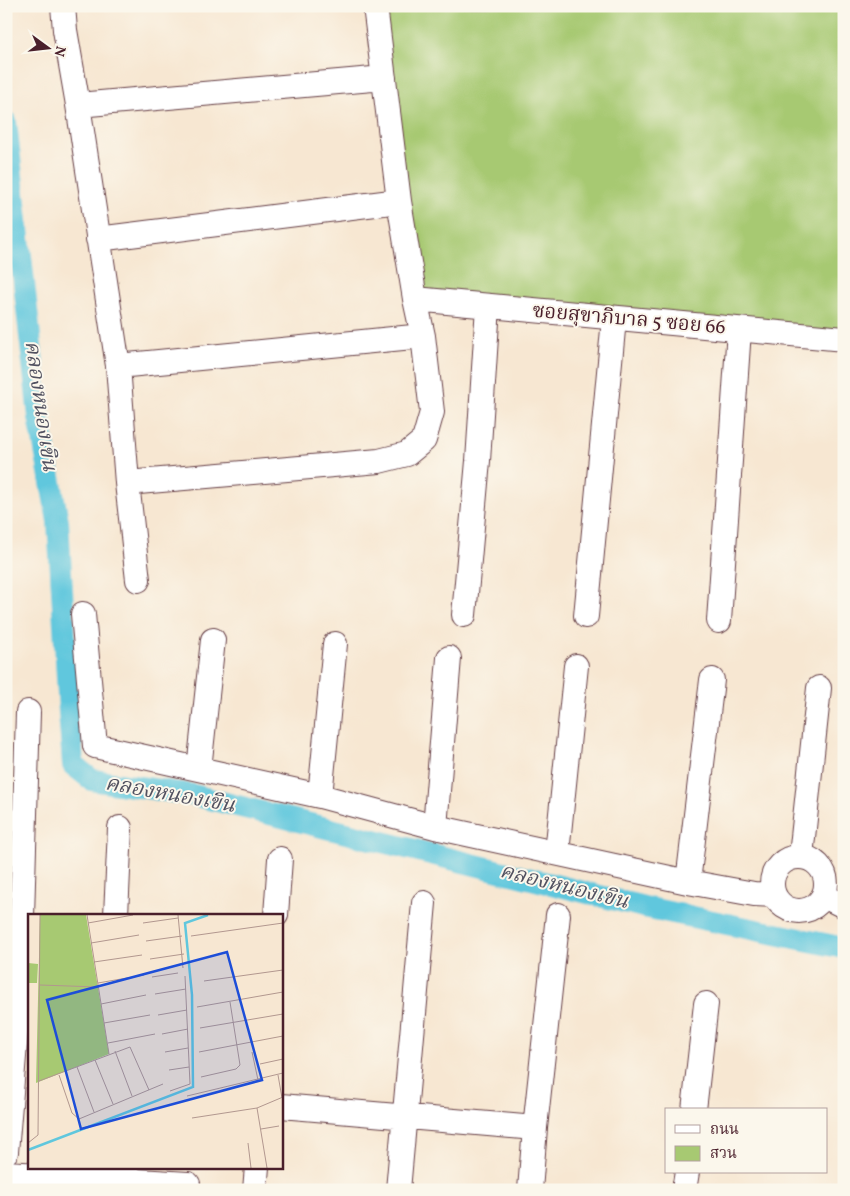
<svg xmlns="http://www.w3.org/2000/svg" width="850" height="1196" font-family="Vollkorn,'Noto Serif Thai',serif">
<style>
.green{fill:#a7c972;stroke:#78744e}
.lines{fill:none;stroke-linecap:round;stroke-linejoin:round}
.canal{stroke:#60c7dd;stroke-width:22}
.minor-casing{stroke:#643d44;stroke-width:26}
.minor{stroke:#fff;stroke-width:24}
.labels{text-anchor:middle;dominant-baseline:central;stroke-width:4;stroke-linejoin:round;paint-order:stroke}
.street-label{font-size:20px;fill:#4a1f2b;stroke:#fbf7ec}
.water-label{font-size:21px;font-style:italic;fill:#515160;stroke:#fbf7ec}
.inset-river{fill:none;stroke:#60c7dd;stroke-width:2.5}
.inset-road{fill:none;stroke:#b2978f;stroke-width:1}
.view{fill:#1d4ed8;fill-opacity:0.15;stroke:#1d4ed8;stroke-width:2.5}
.inset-edge{fill:none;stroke:#4a1f2b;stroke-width:2.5}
</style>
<rect width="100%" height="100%" fill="#fbf7ec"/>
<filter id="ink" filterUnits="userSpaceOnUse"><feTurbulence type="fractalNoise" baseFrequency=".02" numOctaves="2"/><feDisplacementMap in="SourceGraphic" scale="10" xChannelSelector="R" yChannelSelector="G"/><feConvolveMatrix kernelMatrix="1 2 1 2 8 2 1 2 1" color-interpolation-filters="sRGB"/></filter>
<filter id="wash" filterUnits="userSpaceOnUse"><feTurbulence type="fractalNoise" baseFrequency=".0096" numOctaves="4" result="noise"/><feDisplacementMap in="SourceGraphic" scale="20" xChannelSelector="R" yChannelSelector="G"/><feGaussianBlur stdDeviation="1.12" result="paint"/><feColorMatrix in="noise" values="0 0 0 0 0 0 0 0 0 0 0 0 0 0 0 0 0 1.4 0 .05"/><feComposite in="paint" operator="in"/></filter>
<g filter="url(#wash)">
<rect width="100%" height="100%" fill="#f7e7d2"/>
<!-- green -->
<path class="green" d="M381,6H844V338L417,294Z"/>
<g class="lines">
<!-- canal -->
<path class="canal" d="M6,122L39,417L58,521L69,712L73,765L92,780L193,795L644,907L844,948"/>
</g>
</g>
<g filter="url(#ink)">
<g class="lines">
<defs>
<path id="minor" d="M63,6L65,30L78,105L118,366L127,483L138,580
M78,105L384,78
M98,239L399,201
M415,299L844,339
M118,366L423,336
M127,483L379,461L407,454L424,440L432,412L423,336L415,299L399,201L375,6
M83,614L95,746L320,796L435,827L688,882L754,894L773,895
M464,615L478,461L488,306
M586,616L614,319
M719,621L739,330
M199,769L213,640
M320,796L335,644
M435,827L449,658
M557,853L576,666
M801,856L819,688
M772 884a27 27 0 1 1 54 0a27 27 0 1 1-54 0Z
M688,882L712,680
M824,896L844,906
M116,915L120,828
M276,915L280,859
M281,1106L535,1128
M694,1110L706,1004
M6,1152L20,985L28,712
M6,1173L188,1184
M255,1190L257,1167
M398,1190L424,903
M530,1190L535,1128L558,915
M684,1190L687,1172"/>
</defs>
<!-- minor casing -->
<use href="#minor" class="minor-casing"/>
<!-- minor -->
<use href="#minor" class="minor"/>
</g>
</g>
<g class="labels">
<!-- street labels -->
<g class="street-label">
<text transform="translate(629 320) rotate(5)">ซอยสุขาภิบาล 5 ซอย 66</text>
</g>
<!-- water labels -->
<g class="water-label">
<text transform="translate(40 406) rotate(82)">คลองหนองเขิน</text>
<text transform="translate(170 795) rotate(10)">คลองหนองเขิน</text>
<text transform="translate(564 887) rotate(14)">คลองหนองเขิน</text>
</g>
</g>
<!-- overview -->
<g transform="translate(28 914)">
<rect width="255" height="255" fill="#f7e7d2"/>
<path d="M12,1H58L81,140L8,169ZM0,49L10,50L9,69H0Z" fill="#a7c972"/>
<path class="inset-river" d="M0,236L165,173L164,81L157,9L180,1"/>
<path class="inset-road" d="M59,1L81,140M150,1L155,54M60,9L105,1M115,9L150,4M163,22L255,9M118,27L154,22M63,29L111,21M122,45L156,40M66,48L114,41M124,63L150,59M176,67L255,56M70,69L116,61M12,71L70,73M127,80L158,75M73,90L118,81M169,93L255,78M130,101L159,96M76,109L122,101M172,114L255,100M134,120L160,115M80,129L127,120M87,137L104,182M137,138L160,134M171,138L255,122M224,138L230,166M67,146L85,190M232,150L255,145M49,153L66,198M141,156L161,153M31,161L44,199L51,205L135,170M250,161L254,184M173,163L208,155L212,151L202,88M11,167L102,133L121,176M142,177L162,170L157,62M159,182L255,159M229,194L239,254M164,204L229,194L255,183M233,215L251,212M0,229L10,221L12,1M220,229L223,254"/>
<path class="view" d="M199,38L234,166L53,215L19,86Z"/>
<rect width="255" height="255" class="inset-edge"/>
</g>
<!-- margin -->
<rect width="850" height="1196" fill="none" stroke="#fbf7ec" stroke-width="25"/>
<!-- legend -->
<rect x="665" y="1108" width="162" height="65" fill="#fbf7ec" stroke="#b4a19f"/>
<rect x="675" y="1125" width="25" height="8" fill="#ffffff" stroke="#b4a19f"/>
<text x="710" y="1134" font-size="15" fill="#4a1f2b">ถนน</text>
<rect x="675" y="1146" width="25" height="15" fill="#a7c972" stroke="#b4a19f"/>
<text x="710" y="1158" font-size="15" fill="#4a1f2b">สวน</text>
<!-- north arrow -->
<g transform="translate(48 48) rotate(105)" stroke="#fbf7ec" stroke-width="4" paint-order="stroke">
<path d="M0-4L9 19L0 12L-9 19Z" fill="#4a1f2b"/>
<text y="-8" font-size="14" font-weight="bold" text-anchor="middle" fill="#4a1f2b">N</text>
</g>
</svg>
